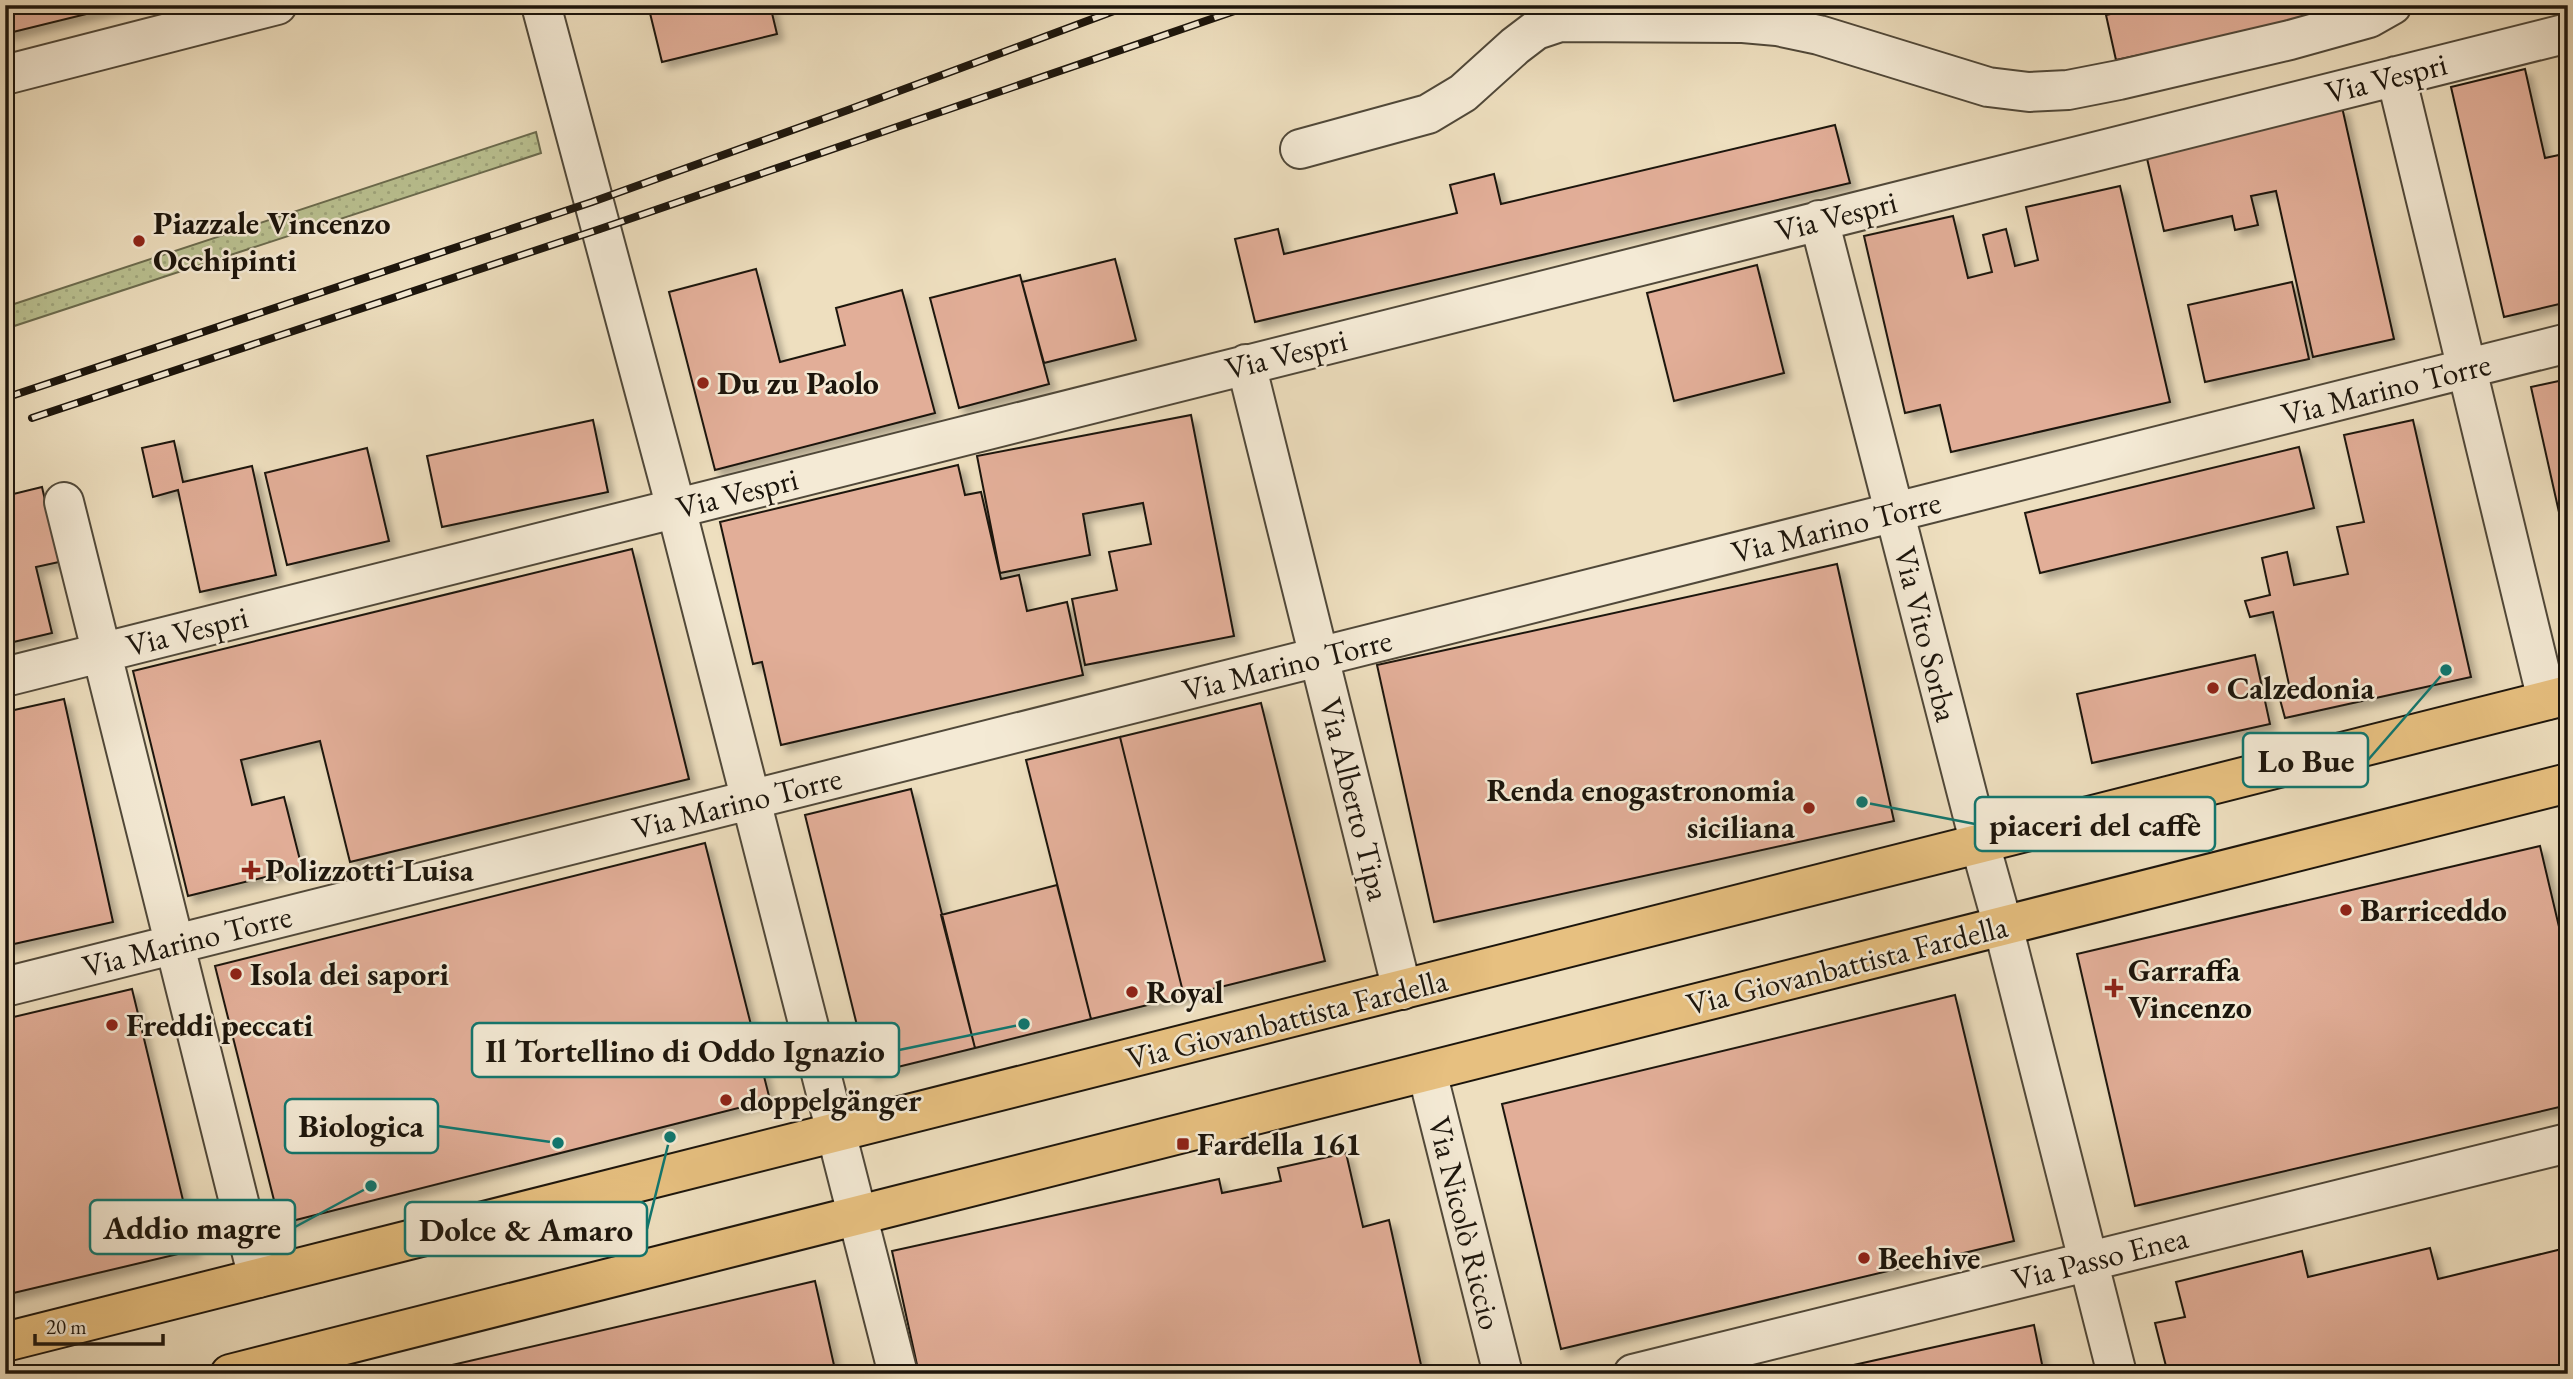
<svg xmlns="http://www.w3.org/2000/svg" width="2573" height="1379" font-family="'EB Garamond',serif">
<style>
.park{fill:url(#park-dots);stroke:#6b6b4e;stroke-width:2}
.building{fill:#e2ae98;stroke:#1c150c;stroke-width:2;filter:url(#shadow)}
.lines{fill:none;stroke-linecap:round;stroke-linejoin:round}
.minor-casing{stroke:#504839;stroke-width:42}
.major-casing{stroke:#1c150c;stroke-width:42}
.minor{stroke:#f4ead5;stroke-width:38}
.major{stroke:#e7c080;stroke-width:38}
.rail-casing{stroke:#1c150c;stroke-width:8}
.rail{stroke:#f4ead5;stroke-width:5;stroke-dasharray:16;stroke-linecap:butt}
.poi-dot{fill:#8f2418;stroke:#f4ead5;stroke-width:2.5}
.labels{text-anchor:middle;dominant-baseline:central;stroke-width:5;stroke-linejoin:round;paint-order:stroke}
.street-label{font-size:32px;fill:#1c150c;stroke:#f4ead5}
.poi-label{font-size:32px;font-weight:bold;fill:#1c150c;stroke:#f4ead5;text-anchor:start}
.leader{fill:none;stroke:#0f766e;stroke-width:2.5}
.callout-dot{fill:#0f766e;stroke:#f4ead5;stroke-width:2.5}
.callout{fill:#f4ead5;stroke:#0f766e;stroke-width:2.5}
.callout-label{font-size:33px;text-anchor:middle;font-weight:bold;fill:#1c150c}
</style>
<defs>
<pattern id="park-dots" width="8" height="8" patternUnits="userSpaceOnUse" patternTransform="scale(1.75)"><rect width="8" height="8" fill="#bac191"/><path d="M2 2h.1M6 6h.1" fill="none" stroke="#9fa57c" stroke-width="1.8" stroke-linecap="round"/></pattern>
<filter id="shadow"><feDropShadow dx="6" dy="6" stdDeviation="3.5" flood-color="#0004"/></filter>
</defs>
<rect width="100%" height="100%" fill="#eedfbf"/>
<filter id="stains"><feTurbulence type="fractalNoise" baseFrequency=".00286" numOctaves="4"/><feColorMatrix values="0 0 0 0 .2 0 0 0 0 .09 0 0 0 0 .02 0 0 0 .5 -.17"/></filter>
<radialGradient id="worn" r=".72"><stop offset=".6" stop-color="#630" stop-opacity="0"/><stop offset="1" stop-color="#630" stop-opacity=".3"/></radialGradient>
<!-- park -->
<path class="park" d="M536,132L541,153L5,329V307Z"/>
<!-- building -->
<path class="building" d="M5,5H123L5,34Z
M648,5H770L777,34L662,62Z
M2151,5H2332L2334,14L2116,60L2106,15Z
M2525,69L2545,158L2568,153V302L2504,317L2451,87Z
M2342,107L2394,339L2313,357L2276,191L2251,196L2258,225L2235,230L2232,216L2164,231L2145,150Z
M1835,125L1850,183L1255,322L1235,239L1278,229L1284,254L1457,213L1450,185L1494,174L1501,204Z
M2120,186L2170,402L1951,452L1940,405L1905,413L1864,236L1953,216L1968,278L1992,272L1983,235L2006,229L2015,266L2038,260L2026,207Z
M1115,259L1136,340L1044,363L1022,282Z
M1757,265L1784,373L1674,401L1647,293Z
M756,269L780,362L845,345L836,308L902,290L935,413L715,470L669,292Z
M1020,275L1049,384L959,408L930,298Z
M2292,282L2309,359L2205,382L2188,305Z
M2568,379V548H2567L2531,387Z
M1191,415L1234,636L1085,665L1072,599L1117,590L1109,552L1151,544L1143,503L1083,514L1090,555L1000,573L977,456Z
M593,420L608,492L442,527L427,456Z
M2413,420L2471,677L2285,718L2278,692L2290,689L2273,612L2250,617L2245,601L2270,595L2262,558L2287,552L2294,585L2348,574L2337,527L2364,522L2344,435Z
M174,441L183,482L252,466L276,575L200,592L178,490L153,497L142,448Z
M2299,447L2314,508L2040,573L2025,513Z
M367,448L389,541L287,565L265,473Z
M958,465L965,495L981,492L1001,579L1019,575L1027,611L1067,602L1083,675L781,745L762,662L753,664L720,522Z
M42,487L59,562L36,567L52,633L5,644V496Z
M632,549L689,779L350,862L320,741L241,760L252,805L284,797L302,868L188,896L133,671Z
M1837,564L1894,821L1434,922L1377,665Z
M2255,655L2270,724L2092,763L2077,694Z
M64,699L113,922L5,946V712Z
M1261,703L1325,961L1184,996L1120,737Z
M1120,737L1184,996L1091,1019L1026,760Z
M911,789L975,1048L869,1074L805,815Z
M705,843L770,1100L280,1224L215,966Z
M2540,846L2568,965V1105L2135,1206L2077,954Z
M1057,885L1091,1019L975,1048L941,915Z
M132,989L195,1250L5,1295V1019Z
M1955,995L2014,1241L1561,1349L1502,1104Z
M1346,1153L1363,1227L1389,1220L1423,1374H919L892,1251L1219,1179L1222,1193L1281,1181L1278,1168Z
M2430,1248L2438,1279L2566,1248L2568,1255V1374H2168L2155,1323L2185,1317L2176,1282L2302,1251L2308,1277Z
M815,1281L836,1374H413Z
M2034,1325L2044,1374H1813Z"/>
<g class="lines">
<defs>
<path id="minor" d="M541,5L676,508L898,1374
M5,75L277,5
M2396,76L2547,700
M1300,149L1428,114L1463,93L1515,46L1536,30L1560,22L1743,23L1777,26L1819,35L1988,87L2029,92L2068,90L2119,80L2290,40L2369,18L2392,5
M1819,220L1980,844L2003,926L2117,1374
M1246,364L1402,990
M64,502L258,1278
M5,677L2568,33
M5,987L2568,343
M1427,1072L1503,1374
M1633,1374L2568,1143"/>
<path id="major" d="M5,1342L2568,695
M230,1374L2568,783"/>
</defs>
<!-- minor casing -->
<use href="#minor" class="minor-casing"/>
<!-- major casing -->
<use href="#major" class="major-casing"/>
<!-- minor -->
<use href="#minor" class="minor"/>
<!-- major -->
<use href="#major" class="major"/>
<defs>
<path id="rail" d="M5,398L592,202L848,110L1130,5
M32,418L600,229L1252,5"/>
</defs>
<!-- rail casing -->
<use href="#rail" class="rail-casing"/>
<!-- rail -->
<use href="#rail" class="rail"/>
</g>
<!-- markers -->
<g class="poi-dot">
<circle cx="139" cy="241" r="7"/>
<circle cx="703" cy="383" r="7"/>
<circle cx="2213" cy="688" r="7"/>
<circle cx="1809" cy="808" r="7"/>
<path d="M247.5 859.5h7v7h7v7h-7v7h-7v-7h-7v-7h7z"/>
<circle cx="2346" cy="910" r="7"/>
<circle cx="236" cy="974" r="7"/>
<path d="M2110.5 977.5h7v7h7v7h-7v7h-7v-7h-7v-7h7z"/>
<circle cx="1132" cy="992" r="7"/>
<circle cx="112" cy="1025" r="7"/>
<circle cx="726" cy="1100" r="7"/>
<rect x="1176" y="1137" width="14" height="14" rx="3.5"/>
<circle cx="1864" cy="1258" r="7"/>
</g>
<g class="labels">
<!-- street labels -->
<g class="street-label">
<text transform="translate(2386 78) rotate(-14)">Via Vespri</text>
<text transform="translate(1836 216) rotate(-14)">Via Vespri</text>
<text transform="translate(1286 354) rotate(-14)">Via Vespri</text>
<text transform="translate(2386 389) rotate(-14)">Via Marino Torre</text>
<text transform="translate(737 493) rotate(-14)">Via Vespri</text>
<text transform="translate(1836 527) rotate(-14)">Via Marino Torre</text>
<text transform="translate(187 631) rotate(-14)">Via Vespri</text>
<text transform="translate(1926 634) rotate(76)">Via Vito Sorba</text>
<text transform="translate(1287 665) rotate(-14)">Via Marino Torre</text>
<text transform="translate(1355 799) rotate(76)">Via Alberto Tipa</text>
<text transform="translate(737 803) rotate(-14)">Via Marino Torre</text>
<text transform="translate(187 941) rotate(-14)">Via Marino Torre</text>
<text transform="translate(1847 965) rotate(-14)">Via Giovanbattista Fardella</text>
<text transform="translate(1287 1019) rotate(-14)">Via Giovanbattista Fardella</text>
<text transform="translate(1465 1223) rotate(76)">Via Nicolò Riccio</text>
<text transform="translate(2100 1258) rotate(-14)">Via Passo Enea</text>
</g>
<!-- poi labels -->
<g class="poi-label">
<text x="153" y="223">Piazzale Vincenzo<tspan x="153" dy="37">Occhipinti</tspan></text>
<text x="717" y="383">Du zu Paolo</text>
<text x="2227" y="688">Calzedonia</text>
<text x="1795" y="790" text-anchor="end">Renda enogastronomia<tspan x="1795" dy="37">siciliana</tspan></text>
<text x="265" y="870">Polizzotti Luisa</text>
<text x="2360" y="910">Barriceddo</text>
<text x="2128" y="970">Garraffa<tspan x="2128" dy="37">Vincenzo</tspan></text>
<text x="250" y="974">Isola dei sapori</text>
<text x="1146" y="992">Royal</text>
<text x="126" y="1025">Freddi peccati</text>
<text x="740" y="1100">doppelgänger</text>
<text x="1197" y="1144">Fardella 161</text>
<text x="1878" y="1258">Beehive</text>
</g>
</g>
<!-- callouts -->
<path class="leader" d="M2446 670L2368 760M1862 802L1975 824M1024 1024L899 1050M558 1143L438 1126M371 1186L295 1227M670 1137L647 1229"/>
<g class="callout-dot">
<circle cx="2446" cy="670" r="7"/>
<circle cx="1862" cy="802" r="7"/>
<circle cx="1024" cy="1024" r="7"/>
<circle cx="558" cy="1143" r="7"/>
<circle cx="371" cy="1186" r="7"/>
<circle cx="670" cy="1137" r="7"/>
</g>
<g class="callout">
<rect x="2243" y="733" width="125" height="54" rx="7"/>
<rect x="1975" y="797" width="240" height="54" rx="7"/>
<rect x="472" y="1023" width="427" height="54" rx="7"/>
<rect x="285" y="1099" width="153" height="54" rx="7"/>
<rect x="90" y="1200" width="205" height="54" rx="7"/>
<rect x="405" y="1202" width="242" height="54" rx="7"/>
</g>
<g class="callout-label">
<text x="2306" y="772">Lo Bue</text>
<text x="2095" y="836">piaceri del caffè</text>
<text x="685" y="1062">Il Tortellino di Oddo Ignazio</text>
<text x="361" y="1137">Biologica</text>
<text x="192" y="1239">Addio magre</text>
<text x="526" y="1241">Dolce &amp; Amaro</text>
</g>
<!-- margin -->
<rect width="2573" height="1379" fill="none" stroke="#eedfbf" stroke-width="28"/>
<rect x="7" y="7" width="2559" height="1365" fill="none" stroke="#1c150c" stroke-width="3.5"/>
<rect x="14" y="14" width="2545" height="1351" fill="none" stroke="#1c150c" stroke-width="2"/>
<!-- scale -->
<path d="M35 1334v10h128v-10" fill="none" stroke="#1c150c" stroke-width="3.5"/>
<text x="46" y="1334" font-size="21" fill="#1c150c" stroke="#f4ead5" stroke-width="5" paint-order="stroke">20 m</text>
<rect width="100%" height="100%" filter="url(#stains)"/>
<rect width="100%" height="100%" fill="url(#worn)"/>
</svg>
